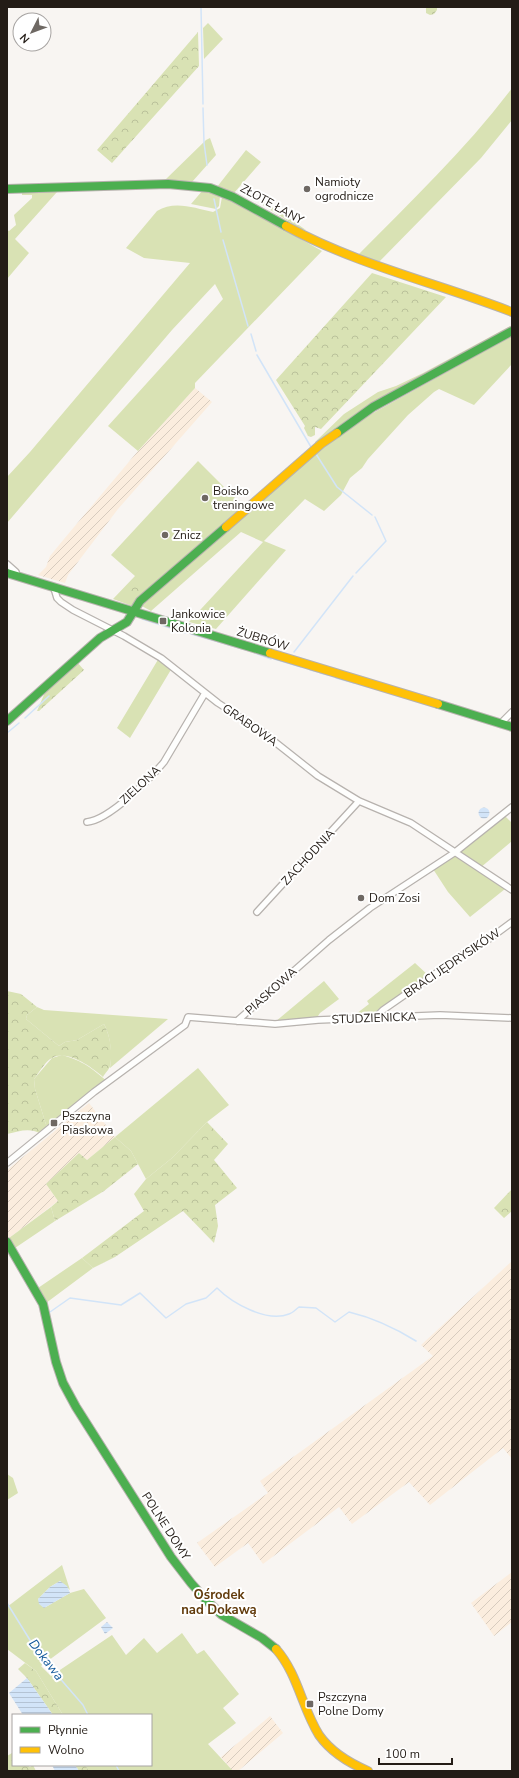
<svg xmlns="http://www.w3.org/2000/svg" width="519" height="1778" font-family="'Nunito Sans',sans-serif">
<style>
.industrial{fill:url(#industrial-furrows)}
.grass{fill:#d9e2b4}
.forest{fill:url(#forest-crowns)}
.water{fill:url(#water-rules)}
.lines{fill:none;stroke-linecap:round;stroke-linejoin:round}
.stream{stroke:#d2e4f8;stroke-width:1.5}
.street-casing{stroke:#b7b2ae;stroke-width:8}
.fast-casing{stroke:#b7b2ae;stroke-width:10}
.slow-casing{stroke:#b7b2ae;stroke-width:10}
.street{stroke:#fefefd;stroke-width:5.5}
.fast{stroke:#4caf50;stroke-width:8}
.slow{stroke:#ffc107;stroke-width:8}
.poi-dot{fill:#6e6863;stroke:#fff;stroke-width:1.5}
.labels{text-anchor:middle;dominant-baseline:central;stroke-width:4;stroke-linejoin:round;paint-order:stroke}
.poi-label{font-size:12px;fill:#231c16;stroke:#fff;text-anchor:start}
.street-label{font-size:12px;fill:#231c16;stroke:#fff}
.neighbourhood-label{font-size:13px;font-weight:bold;fill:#623b0c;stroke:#fff}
.water-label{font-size:13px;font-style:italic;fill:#105799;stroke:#fff}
</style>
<defs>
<pattern id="industrial-furrows" width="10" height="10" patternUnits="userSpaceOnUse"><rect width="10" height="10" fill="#fbedde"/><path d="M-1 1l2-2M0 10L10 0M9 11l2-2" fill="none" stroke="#d7cbbe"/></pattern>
<pattern id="forest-crowns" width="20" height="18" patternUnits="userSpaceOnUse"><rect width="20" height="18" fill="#d9e2b4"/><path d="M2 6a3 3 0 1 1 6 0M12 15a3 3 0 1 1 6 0" fill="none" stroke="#bac19a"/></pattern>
<pattern id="water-rules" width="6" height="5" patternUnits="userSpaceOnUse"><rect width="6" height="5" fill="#d2e4f8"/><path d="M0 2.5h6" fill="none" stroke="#b4c3d4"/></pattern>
</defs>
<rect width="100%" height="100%" fill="#f8f5f2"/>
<!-- industrial -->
<path class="industrial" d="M195,388L212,402L118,509L68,575L65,583L38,575L46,567L50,556L64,539L138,451Z
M89,1103L115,1137L87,1160L79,1153L46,1184L58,1201L9,1238L7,1235V1170Z
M512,1261V1459L503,1448L430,1505L409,1482L352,1524L339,1507L263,1564L248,1543L215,1567L197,1543L268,1493L260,1481L433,1356L421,1345Z
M512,1572V1622L494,1636L471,1603Z
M270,1716L283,1733L238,1771H233L221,1757Z"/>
<!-- grass -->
<path class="grass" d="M208,23L223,39L204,59L203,28Z
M512,88V120L481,158L377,264L356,257C410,202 466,149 512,88Z
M210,138L216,155L192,182L165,180L206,140Z
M246,150L261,162L234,193L217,187Z
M203,190L220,196L219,206L216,209L191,204Z
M22,192H57L15,239L29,253L7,279V230L9,231L16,225L14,215L32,198V195H22Z
M222,197L228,198L322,251L195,383V388L138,451L108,426L223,299L215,284L172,330L7,523V477L30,452L190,263L144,258L126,248L157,211C174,200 195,208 213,212L220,208Z
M262,200L306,230L301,229L261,204Z
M512,325V329L316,444L315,442L344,414L378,392L396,386L423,373Z
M512,336V364L474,405L439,389L434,392L408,415L368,459L362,468L350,478L341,495L324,511L305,499L264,541L286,550L216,629L189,622L263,542L241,532L151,611L140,605L321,448L357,422Z
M198,461L241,504L242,507L193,550L135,607L113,599L135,576L111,555Z
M159,658L172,668L130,738L117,728Z
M504,815L512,823V841L480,868L457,853Z
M455,855L505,889L470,917L448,892L433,869Z
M415,963L429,976L381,1007L373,1015L352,1017L369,1004L367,1001Z
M324,981L339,999L320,1013L316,1019L275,1022Z
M37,1007L44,1010L168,1019L110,1068C112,1054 111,1037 104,1024L77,1040L65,1042L59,1046L26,1019L27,1015Z
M62,1055C85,1062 90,1067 108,1082L48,1131L35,1089L34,1079L52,1058Z
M198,1068L229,1105L207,1122L172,1158L146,1179L131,1151L115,1137Z
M51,1207L55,1221L15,1248L9,1238Z
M82,1258L93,1268L46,1303L38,1288Z
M7,1474L13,1478L18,1493L7,1500Z
M62,1565L70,1590L60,1581L50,1587L38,1599L44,1608L70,1593L84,1589L106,1618L41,1666L51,1676L112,1635L126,1655L144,1638L157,1653L182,1633L197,1654L204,1650L239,1694L223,1708L236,1723L208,1744L233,1771H89L85,1765H151V1715H63L36,1671L7,1649V1607Z"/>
<!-- forest -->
<path class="forest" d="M426,7H437V10L434,14L430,15L426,13Z
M198,32L199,66L112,163L97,150Z
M372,273L446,297L321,429L315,427V435L311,437L308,436L304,428L305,426L276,380Z
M136,582L144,589L133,600L126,594Z
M77,662L84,670L39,711H37L46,690Z
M7,991L21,994L37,1007L27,1015L26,1019L59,1046L65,1042L77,1040L104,1024C110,1035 113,1053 110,1066C109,1070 105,1073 103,1077C92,1067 66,1049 52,1058C45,1061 39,1073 34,1079L35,1089L48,1131L43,1135C30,1127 21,1131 7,1134Z
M207,1122L228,1144L214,1160L237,1188L215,1205L218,1226L214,1243L183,1211L115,1257L93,1268L82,1258L144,1211L134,1194L146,1179L172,1158Z
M115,1137L131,1151L138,1164L104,1191L55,1221L51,1207L58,1201L46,1184L79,1153L87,1160Z
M512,1189V1211L504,1218L494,1208Z
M25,1663L36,1671L63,1715H53L27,1678L18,1669Z
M12,1753L13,1765H27L30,1767L33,1765L36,1771H7V1756Z
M75,1765H85L89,1771H79Z"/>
<!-- water -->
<path class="water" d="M478.5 813a5.5 5.5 0 1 1 11 0a5.5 5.5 0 1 1-11 0Z
M60,1581L67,1586L70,1593L44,1608L39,1604L38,1599L50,1587Z
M107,1622L113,1628L105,1634L101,1627Z
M27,1678L53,1715H23L9,1693Z
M52,1765H75L79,1771H55Z"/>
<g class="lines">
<!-- stream -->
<path class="stream" d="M201,7L203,104
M203,108L204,143L207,165
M214,199L221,232
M223,240L248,326
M251,334L256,351
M257,355L311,447
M316,454L337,487L372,515
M356,573L386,541L375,517
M142,619L186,633
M191,634L246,650
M294,652L353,576
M255,653L271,659
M274,659L301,667
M310,670L318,672
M320,673L328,675
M336,678L354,683
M25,718L49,696
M7,733L19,723
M50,1312L70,1298L121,1305L140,1293L166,1318L186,1304L206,1298L217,1288C232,1303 267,1323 289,1314C293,1313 296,1309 299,1307L316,1308L335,1322L349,1312C374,1318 395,1328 416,1341
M7,1603L38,1653L83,1705L88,1715
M116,1765L119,1771"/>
<defs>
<path id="street" d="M7,564L16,572V576
M54,588L57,598L61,602L73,610L124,636L161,658L218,703L261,731L318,776L359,801L411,823L512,890
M500,724L512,712
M87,822C109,820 150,779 164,762L205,693
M257,912L359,801
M374,1019L383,1010L468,951L489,939L512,922
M237,1021L329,940L370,908L454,853L512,807
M7,1163L94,1092L185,1025L188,1017L275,1024L318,1020L440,1015L512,1018"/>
<path id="fast" d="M7,189L168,184L210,188L233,197L286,226
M337,433L373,407L512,331
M7,573L270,653
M438,704L512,727
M7,721L100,638L127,622L140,601L226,527
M7,1242L43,1304L56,1362L63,1383L76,1407L171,1557L191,1583L206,1600L222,1615L262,1638L276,1649"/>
<path id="slow" d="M286,226C357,265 437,283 512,312
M226,527L321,444L337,433
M270,653L438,704
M276,1649C298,1674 302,1708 319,1735C331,1752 349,1763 368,1771"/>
</defs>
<!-- street casing -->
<use href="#street" class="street-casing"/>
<!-- fast casing -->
<use href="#fast" class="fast-casing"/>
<!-- slow casing -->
<use href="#slow" class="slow-casing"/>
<!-- street -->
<use href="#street" class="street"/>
<!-- fast -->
<use href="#fast" class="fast"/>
<!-- slow -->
<use href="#slow" class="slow"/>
</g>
<!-- markers -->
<g class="poi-dot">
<circle cx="307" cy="189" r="4"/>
<circle cx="205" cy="498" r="4"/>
<circle cx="165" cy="535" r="4"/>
<rect x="159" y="617" width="8" height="8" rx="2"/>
<circle cx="361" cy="898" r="4"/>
<rect x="50" y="1119" width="8" height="8" rx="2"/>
<rect x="306" y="1700" width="8" height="8" rx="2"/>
</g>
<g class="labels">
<!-- poi labels -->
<g class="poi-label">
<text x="315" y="182">Namioty<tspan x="315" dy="14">ogrodnicze</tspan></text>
<text x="213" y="491">Boisko<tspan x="213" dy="14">treningowe</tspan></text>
<text x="173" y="535">Znicz</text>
<text x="171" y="614">Jankowice<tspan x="171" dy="14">Kolonia</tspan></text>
<text x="369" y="898">Dom Zosi</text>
<text x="62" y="1116">Pszczyna<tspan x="62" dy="14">Piaskowa</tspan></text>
<text x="318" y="1697">Pszczyna<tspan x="318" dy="14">Polne Domy</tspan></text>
</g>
<!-- street labels -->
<g class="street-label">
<text transform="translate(272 204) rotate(29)">ZŁOTE ŁANY</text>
<text transform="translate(263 639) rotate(17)">ŻUBRÓW</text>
<text transform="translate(250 725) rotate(35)">GRABOWA</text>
<text transform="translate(140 785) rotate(-43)">ZIELONA</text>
<text transform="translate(308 857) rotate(-47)">ZACHODNIA</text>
<text transform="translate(452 963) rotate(-34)">BRACI JĘDRYSIKÓW</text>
<text transform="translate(271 991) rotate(-42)">PIASKOWA</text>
<text transform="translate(374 1018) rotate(-2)">STUDZIENICKA</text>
<text transform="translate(166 1526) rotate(57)">POLNE DOMY</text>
</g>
<!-- neighbourhood labels -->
<g class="neighbourhood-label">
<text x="219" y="1595">Ośrodek<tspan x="219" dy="15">nad Dokawą</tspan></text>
</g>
<!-- water labels -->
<g class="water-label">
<text transform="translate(46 1660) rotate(52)">Dokawa</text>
</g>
</g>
<!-- border -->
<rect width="519" height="1778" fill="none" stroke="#231c16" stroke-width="16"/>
<!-- legend -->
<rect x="12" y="1714" width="140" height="52" fill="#ffffff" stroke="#a7a4a2"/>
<rect x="20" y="1727" width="20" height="6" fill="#4caf50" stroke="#a7a4a2"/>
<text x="48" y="1734" font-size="12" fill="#231c16">Płynnie</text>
<rect x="20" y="1747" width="20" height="6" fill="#ffc107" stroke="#a7a4a2"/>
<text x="48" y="1754" font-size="12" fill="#231c16">Wolno</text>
<!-- north arrow -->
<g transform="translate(32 32) rotate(228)"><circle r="19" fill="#ffffff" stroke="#a7a4a2"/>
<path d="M0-3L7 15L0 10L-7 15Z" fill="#6e6863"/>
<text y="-6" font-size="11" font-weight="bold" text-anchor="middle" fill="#231c16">N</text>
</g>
<!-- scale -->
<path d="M379 1758v6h73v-6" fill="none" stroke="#231c16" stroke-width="2"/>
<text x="385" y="1758" font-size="12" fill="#231c16" stroke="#ffffff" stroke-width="3" paint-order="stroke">100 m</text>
</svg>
